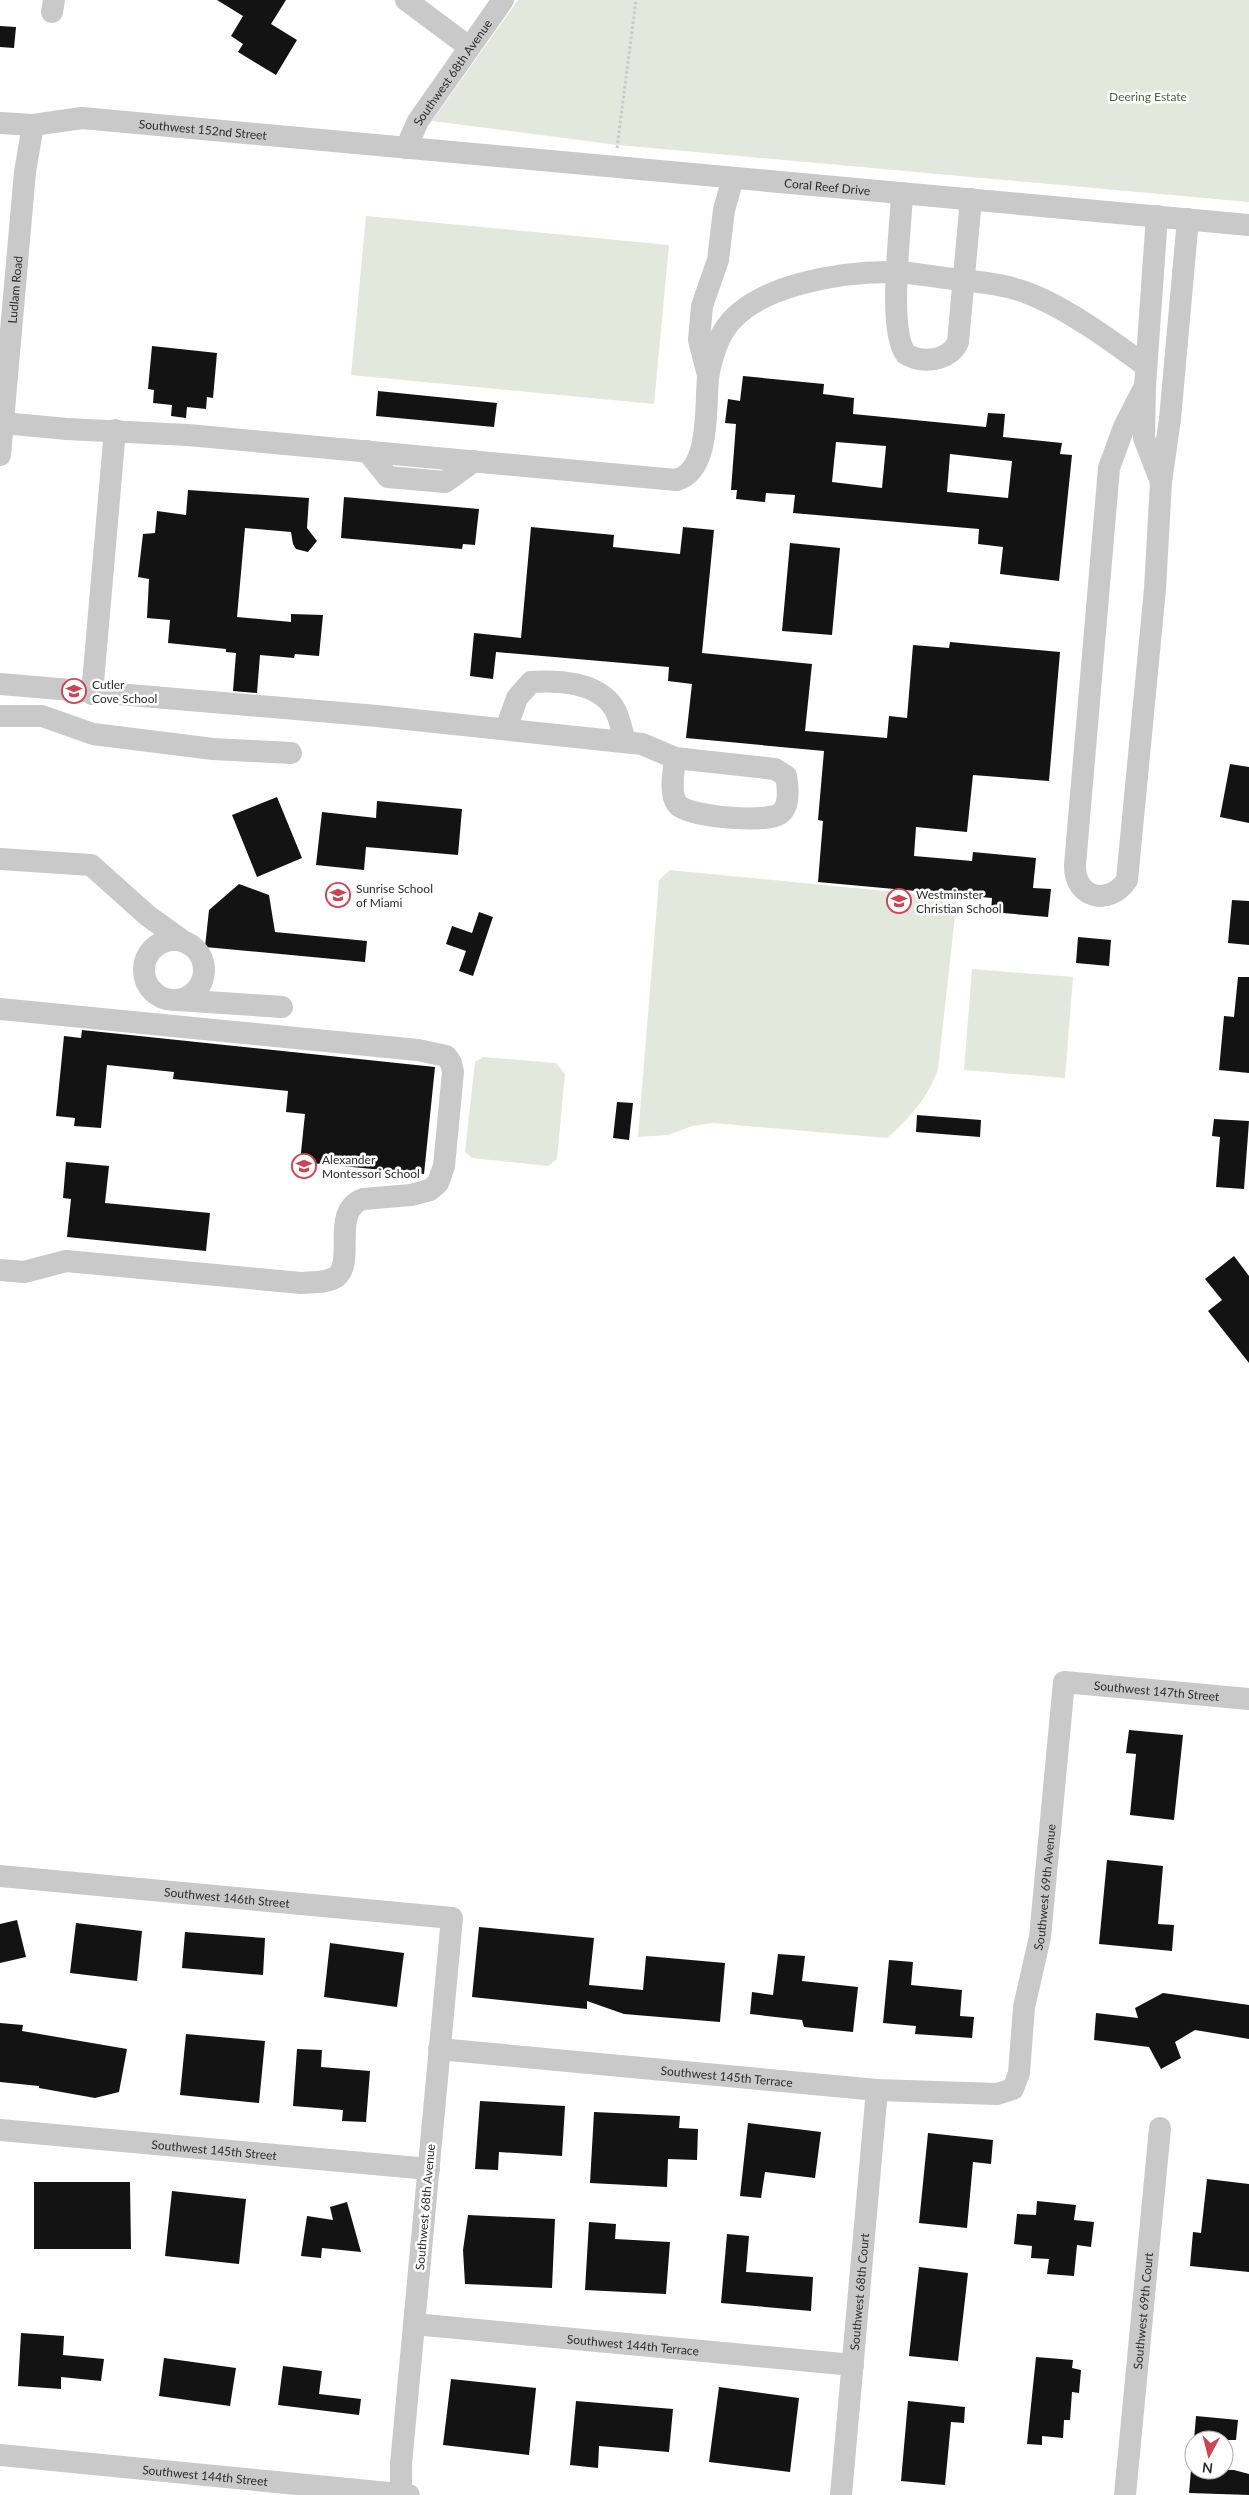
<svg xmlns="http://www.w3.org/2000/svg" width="1249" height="2495" font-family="Lato,sans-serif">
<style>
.green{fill:#e3e8dc}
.building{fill:#131313;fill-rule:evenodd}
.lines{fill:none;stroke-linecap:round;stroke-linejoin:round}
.path{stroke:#c9c9c9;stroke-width:3;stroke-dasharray:2.5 2.5;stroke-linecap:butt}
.minor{stroke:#c9c9c9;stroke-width:22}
.labels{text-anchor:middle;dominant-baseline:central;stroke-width:5;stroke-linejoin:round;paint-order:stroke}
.street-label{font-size:12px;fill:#2c2c2c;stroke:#fff}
.park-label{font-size:12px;fill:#516240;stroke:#fff}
.poi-label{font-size:12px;fill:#2c2c2c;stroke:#fff;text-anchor:start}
</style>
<rect width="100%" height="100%" fill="#fff"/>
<!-- green -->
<path class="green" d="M518,0H1249V202L618,145L432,121Z
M366,216L669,245L654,404L351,375Z
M670,870L957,898L938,1069C929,1096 909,1119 887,1138L713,1123L692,1126L668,1135L638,1137L659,880Z
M972,969L1073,977L1065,1078L964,1070Z
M483,1057L556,1063L565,1074L557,1159L548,1166L472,1158L465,1152L475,1062Z"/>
<!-- building -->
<path class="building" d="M217,0H286L271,24L297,40L276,75L238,52L243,44L231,36L243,16Z
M0,26L16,27L14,48L0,47Z
M152,346L217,353L213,398L207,397L206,409L187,407L186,418L171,416L172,405L153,403L154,390L148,389Z
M743,376L824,384L823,394L854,398L853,414L986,427L988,413L1005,414L1003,437L1062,443L1060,454L1072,455L1059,581L1000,574L1003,547L978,544L979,529L793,513L795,495L766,493L765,502L736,499L737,490H731L736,424L725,423L728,399L740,401ZM836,442L886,446L882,488L832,482ZM950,454L1012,461L1008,498L947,492Z
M378,391L497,403L494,427L376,416Z
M188,490L309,498L307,528L317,541L308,552L296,549L293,544L291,532L245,528L237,617L291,622V614L323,615L319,656L295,654L294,658L260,655L257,693L233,691L236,653L226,652V649L168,643L170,620L147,618L149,579L138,577L143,534L155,533L157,511L186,515Z
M344,497L479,509L475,545L463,544L462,549L341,538Z
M531,527L614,535L613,547L680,554L683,527L714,530L702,653L812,664L805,731L887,738L889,716L907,718L913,645L949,648L950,642L1060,652L1049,781L973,775L967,832L916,827L914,856L972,861L973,852L1036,858L1033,888L1051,889L1048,917L991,912L992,898L818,882L823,821L818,820L824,751L686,738L692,684L668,681L669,667L496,652L493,679L470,676L474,633L521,638Z
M790,543L840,548L832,635L782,631Z
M1230,764L1249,767V823L1220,817Z
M277,797L302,858L257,877L232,815Z
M377,801L462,809L458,855L366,847L364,870L316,865L322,812L376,818Z
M239,884L269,895L275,932L367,941L365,962L205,947L209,910Z
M1232,900L1249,901V945L1228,943Z
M479,912L493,917L473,976L459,971L466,951L446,944L452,926L472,933Z
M1078,937L1111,940L1109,966L1076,963Z
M1238,977H1249V1073L1219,1070L1224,1016L1234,1017Z
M82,1030L435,1067L424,1174L300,1162L305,1114L286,1112L288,1091L173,1079L174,1072L107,1065L101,1128L74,1126L75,1118L56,1116L64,1036L81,1038Z
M617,1102L633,1103L629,1140L613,1138Z
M917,1115L981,1120L980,1137L916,1132Z
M1214,1119L1249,1121L1244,1189L1216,1187L1220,1137L1212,1136Z
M66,1162L109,1166L105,1203L210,1213L206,1251L67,1237L71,1199L63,1198Z
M1234,1256L1249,1276V1363L1208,1311L1222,1300L1205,1279Z
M1129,1730L1183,1735L1174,1820L1130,1815L1136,1754L1126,1753Z
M1107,1860L1163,1866L1158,1924L1174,1925L1172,1951L1099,1944Z
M17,1920L26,1957L0,1963V1924Z
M76,1923L142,1931L137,1981L70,1973Z
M479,1927L594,1938L589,1985L643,1990L646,1956L725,1963L720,2022L624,2014L587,2001V2009L472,1997Z
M185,1932L265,1938L263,1975L182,1968Z
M330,1943L404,1953L397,2007L324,1997Z
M778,1954L805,1956L802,1981L858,1987L853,2032L804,2027L802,2020L750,2014L752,1992L773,1995Z
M889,1960L913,1962L911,1985L962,1990L960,2016L974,2017L972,2038L915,2034L916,2026L883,2023Z
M1163,1993L1249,2005V2039L1195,2030L1175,2042L1181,2058L1161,2069L1149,2047L1094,2040L1096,2013L1138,2018L1135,2008Z
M0,2023L23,2025L22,2031L127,2049L119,2092L95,2098L39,2088V2086L0,2082Z
M186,2034L265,2041L259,2103L180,2095Z
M297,2049L322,2050L321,2067L370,2071L366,2122L342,2121L343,2110L293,2106Z
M480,2101L565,2106L562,2156L499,2152L498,2170L475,2169Z
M594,2112L680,2116L679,2128L698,2129L697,2160L668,2159L667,2187L590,2183Z
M748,2123L821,2132L815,2178L765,2172L761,2198L740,2196Z
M928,2133L993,2140L991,2164L973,2162L967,2228L919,2223Z
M1207,2179L1249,2184V2272L1190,2266L1193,2232L1201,2233Z
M34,2182H130L131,2249H34Z
M172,2191L246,2199L239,2264L165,2256Z
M1037,2201L1076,2205L1074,2220L1094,2222L1091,2247L1077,2245L1074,2276L1047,2274L1049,2259L1031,2258L1032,2246L1014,2244L1017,2214L1036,2215Z
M347,2202L361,2252L322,2248L321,2258L301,2256L307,2216L333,2220L330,2207Z
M468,2215L555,2219L552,2288L465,2284L463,2250Z
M589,2222L616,2224L615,2239L670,2242L666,2294L585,2290Z
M727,2234L749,2236L746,2272L813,2277L811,2311L721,2303Z
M919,2267L968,2273L958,2361L909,2356Z
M21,2333L64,2336L63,2355L104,2359L101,2381L61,2377V2389L18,2386Z
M1036,2357L1073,2360L1072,2368L1081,2370L1079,2393L1072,2392L1070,2420H1064L1063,2438L1042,2436V2445L1027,2444Z
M164,2358L236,2368L230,2406L159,2396Z
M283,2366L322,2371L319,2394L361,2399L359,2415L278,2405Z
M451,2379L536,2388L529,2455L443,2445Z
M719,2387L799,2398L790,2472L709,2462Z
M576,2401L673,2409L669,2452L599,2446L598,2468L570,2465Z
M908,2401L965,2407L964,2423L951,2422L945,2485L901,2481Z
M1196,2416L1238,2420L1236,2440H1194Z
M1191,2470H1234L1249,2474V2495L1189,2493Z"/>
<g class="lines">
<!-- path -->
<path class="path" d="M617,148L636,0"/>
<!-- minor -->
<g class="minor">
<path d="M406,0L469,47"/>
<path d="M52,12L54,0"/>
<path id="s1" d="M0,123L33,125L82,118L1249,225"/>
<path id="s2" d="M406,148L418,121L503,0"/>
<path d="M902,194C901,227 887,331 906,354C922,364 950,361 958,342L971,199"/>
<path d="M1157,216L1145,386L1144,438L1161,482"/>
<path d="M708,375L699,340L702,306L718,260L724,210L733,178"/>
<path d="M1145,386L1124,427L1109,468L1075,865C1074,898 1109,907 1127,880L1155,589L1161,482L1170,419L1188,219"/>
<path d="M3,423L67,429L188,435L676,480C711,471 705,407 708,378C710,364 716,344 723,332C751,284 845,271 896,272C915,273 934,277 953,279C979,282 1006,284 1030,294C1068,309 1113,342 1146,366"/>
<path d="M367,451L388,477L445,482L474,461"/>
<path id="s3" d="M0,455L25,172L33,125"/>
<path d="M0,684L377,716L642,744L675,758L775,769L786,776C788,787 790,805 781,813C769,824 686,817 677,804C669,793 674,771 675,758"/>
<path d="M92,694L115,430"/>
<path d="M0,716H42L93,734L213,749L291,753"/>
<path d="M506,729L517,698L531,682C558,680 598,682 614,708C620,717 622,732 625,742"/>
<path d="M0,859L91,865L148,916L183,941"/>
<circle cx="174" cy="970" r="30"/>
<path d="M177,1000L282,1007"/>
<path d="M0,1009L418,1050L446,1056L451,1063L453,1072L444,1166L438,1183L430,1190L411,1195L363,1199C330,1211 356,1262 336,1277C327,1283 312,1282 301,1283L66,1261L24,1272L0,1270"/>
<path id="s4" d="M0,1876L452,1918L401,2464V2495"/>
<path id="s5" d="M439,2049L877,2090L997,2094L1013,2089L1019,2073L1024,2007L1040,1937L1064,1682L1249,1699"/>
<path id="s6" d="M0,2130L429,2169"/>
<path id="s7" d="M414,2324L853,2365"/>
<path id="s8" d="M0,2455L409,2495"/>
<path id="s9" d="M841,2495L877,2090"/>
<path id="s10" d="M1125,2495L1160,2128"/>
</g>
</g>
<!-- icons -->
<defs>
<symbol id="school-ring" viewBox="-11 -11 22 22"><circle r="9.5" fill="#fff" stroke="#ce4452" stroke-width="1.5"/><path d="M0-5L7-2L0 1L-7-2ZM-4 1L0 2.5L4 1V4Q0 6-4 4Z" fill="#ce4452"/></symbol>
</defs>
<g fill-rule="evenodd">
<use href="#school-ring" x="60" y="677" width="28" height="28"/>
<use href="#school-ring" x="324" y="881" width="28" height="28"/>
<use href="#school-ring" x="885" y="887" width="28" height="28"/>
<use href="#school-ring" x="290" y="1152" width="28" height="28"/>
</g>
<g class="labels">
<!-- street labels -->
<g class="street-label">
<text stroke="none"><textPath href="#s2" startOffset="89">Southwest 68th Avenue</textPath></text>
<text stroke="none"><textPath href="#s1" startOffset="204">Southwest 152nd Street</textPath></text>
<text stroke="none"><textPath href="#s1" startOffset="831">Coral Reef Drive</textPath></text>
<text stroke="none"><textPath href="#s3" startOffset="166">Ludlam Road</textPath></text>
<text stroke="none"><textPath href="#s5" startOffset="1081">Southwest 147th Street</textPath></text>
<text stroke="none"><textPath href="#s5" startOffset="782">Southwest 69th Avenue</textPath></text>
<text stroke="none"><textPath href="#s4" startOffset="228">Southwest 146th Street</textPath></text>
<text stroke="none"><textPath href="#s5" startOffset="289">Southwest 145th Terrace</textPath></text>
<text stroke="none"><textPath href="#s6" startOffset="215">Southwest 145th Street</textPath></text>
<text transform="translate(425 2207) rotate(-85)">Southwest 68th Avenue</text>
<text stroke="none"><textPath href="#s9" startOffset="204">Southwest 68th Court</textPath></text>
<text stroke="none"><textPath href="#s10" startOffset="185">Southwest 69th Court</textPath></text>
<text stroke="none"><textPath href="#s7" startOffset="220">Southwest 144th Terrace</textPath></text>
<text stroke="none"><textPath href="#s8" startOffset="206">Southwest 144th Street</textPath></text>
</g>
<!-- park labels -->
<g class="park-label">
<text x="1148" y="96">Deering Estate</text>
</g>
<!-- poi labels -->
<g class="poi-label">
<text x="92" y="684">Cutler<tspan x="92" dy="14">Cove School</tspan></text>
<text x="356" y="888">Sunrise School<tspan x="356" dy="14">of Miami</tspan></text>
<text x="916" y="894">Westminster<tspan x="916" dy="14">Christian School</tspan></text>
<text x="322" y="1159">Alexander<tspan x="322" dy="14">Montessori School</tspan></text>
</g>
</g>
<!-- north arrow -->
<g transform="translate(1209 2455) rotate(187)"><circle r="24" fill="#ffffff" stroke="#ababab"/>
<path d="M0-4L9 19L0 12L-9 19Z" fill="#ce4452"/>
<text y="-8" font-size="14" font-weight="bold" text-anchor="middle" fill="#2c2c2c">N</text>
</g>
</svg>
